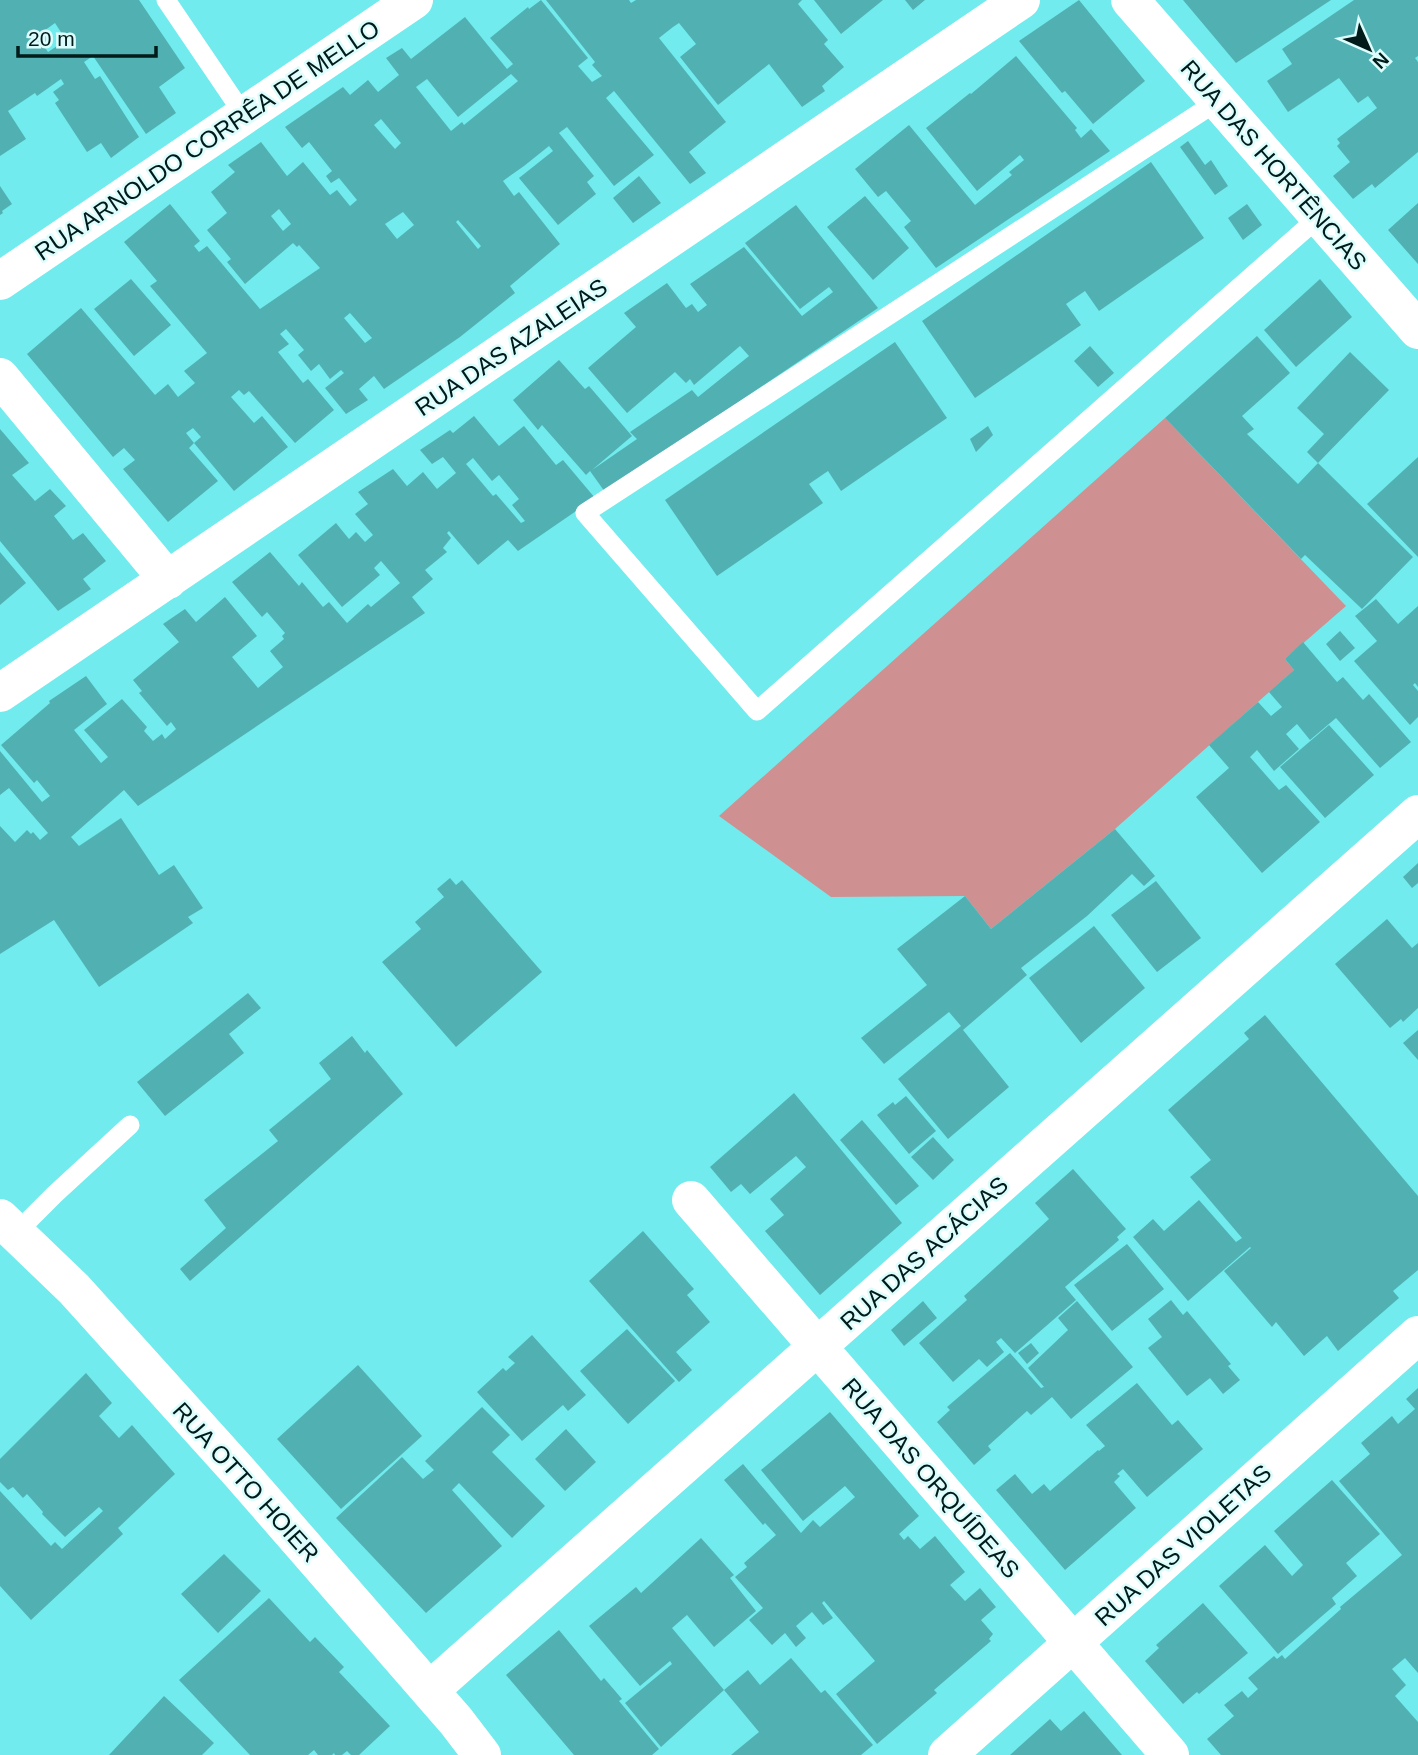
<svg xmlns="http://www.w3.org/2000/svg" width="1418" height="1755" font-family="Helvetica,sans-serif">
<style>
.green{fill:#cf9092}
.building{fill:#51b1b2;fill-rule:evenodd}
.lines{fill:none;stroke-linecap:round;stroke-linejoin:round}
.lane{stroke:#fff;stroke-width:19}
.street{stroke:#fff;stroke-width:38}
.secondary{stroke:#fff;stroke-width:38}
.labels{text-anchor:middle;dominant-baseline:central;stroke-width:5;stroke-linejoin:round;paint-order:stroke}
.street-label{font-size:24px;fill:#011a1a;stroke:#ddfdfd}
</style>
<rect width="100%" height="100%" fill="#71ebed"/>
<!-- green -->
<path class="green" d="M1165,418L1346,606L1285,659L1294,670L1115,829L991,929L965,896L831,897L719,816Z"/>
<!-- building -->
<path class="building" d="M0,0H139L185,68L159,87L176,113L146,134L93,56L84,62L95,79L100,76L139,137L111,158L101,143L87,152L55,103L59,100L53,92L64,84L61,79L37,96L35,93L8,111L26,139L0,156ZM55,23L66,40L48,52L37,36Z
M541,0L588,58L578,66L592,82L602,76L592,65L595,62L546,0H629L631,3L636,0H802L798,4L828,40L824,44L844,67L822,86L825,91L802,107L769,64L718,105L680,57L696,44L679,23L673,27L659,38L726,122L689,152L706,173L690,184L614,91L606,98L654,155L614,186L567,127L559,133L594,176L587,182L596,194L558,225L519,178L553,151L549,146L524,166L507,178L503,181L514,196L519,192L560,244L510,286L515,293L460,337L384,389L374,376L359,389L368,400L346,414L325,388L344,373L341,370L330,379L319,364L311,371L298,355L304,350L286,329L280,334L289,344L278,352L303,383L308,379L334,410L295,443L249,391L244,395L239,390L231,397L254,423L262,416L288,447L234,491L194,443L201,437L193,428L186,433L194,443L189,448L218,481L168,522L123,469L135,460L124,448L113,457L27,354L81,308L155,395L168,384L178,397L195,383L184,371L207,353L150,286L157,281L124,242L170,204L200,241L194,246L199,252L207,246L260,309L320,268L299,245L297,247L293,243L245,284L227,262L231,259L207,230L227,213L211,192L235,172L228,165L261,142L287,176L303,162L330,195L337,190L350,206L357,200L339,178L331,183L326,176L332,171L309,142L302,148L285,127L343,87L350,95L368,80L378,92L399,75L386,58L402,48L411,59L465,17L507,69L513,64L490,38L528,7L529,9ZM511,74L518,81L464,125L462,122L451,131L416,87L427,79L458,117ZM381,119L401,143L395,149L374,125ZM279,209L291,224L283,231L271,216ZM403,212L414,225L397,239L385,224ZM458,220L481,246L478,249L456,222ZM350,313L372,338L365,343L344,318Z
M814,0H883L841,34Z
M905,0H925L913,10Z
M1079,0L1145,81L1093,124L1065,91L1062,93L1019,41Z
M1183,0H1331L1236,63Z
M1354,0H1418V56L1415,58L1418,62V152L1375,188L1372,184L1353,199L1333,176L1350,162L1337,146L1340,143L1337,139L1377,108L1368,96L1358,103L1339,78L1288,112L1267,81L1292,64L1282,49Z
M1016,56L1077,128L1075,130L1081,138L1091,129L1110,151L936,268L904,227L911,221L886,191L878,197L855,169L909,125L975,205L1012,175L1009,172L1024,160L1020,155L977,191L926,128L970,93L971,94Z
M1188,141L1205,165L1211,160L1228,186L1215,195L1180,147Z
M1151,162L1204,238L1099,311L1085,291L1066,304L1081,325L975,398L922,321Z
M639,176L661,203L633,223L613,198Z
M0,186L12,204L2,211L3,213L0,215Z
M865,196L909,248L873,280L827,227Z
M1418,203V264L1388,230Z
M1247,204L1262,225L1243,240L1228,218Z
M796,205L878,308L605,492L590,471L586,475L542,425L538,430L513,400L559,360L585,389L589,386L632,436L592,470L637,439L630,432L692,390L698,397L749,356L740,346L694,385L690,379L686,383L675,372L627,413L588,368L636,327L624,313L667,283L686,308L692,304L698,312L707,305L690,284L744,247L802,316L833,292L829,287L800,309L745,243Z
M131,279L171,325L134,356L94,309Z
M1320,279L1352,317L1296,367L1264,330Z
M1257,336L1290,373L1242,416L1254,429L1247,434L1298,484L1318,463L1307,452L1324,434L1297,408L1350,352L1389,390L1318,463L1413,557L1362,609L1305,555L1301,559L1165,418Z
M895,342L947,418L841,491L828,471L809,484L823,503L717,576L665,500Z
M1090,346L1114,373L1098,387L1074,361Z
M474,416L499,446L524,426L556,465L563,460L595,498L518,551L508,540L478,565L449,531L447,533L451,538L443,548L447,552L425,570L433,579L412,597L425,613L138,806L124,790L71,837L79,846L121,818L159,875L174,865L203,908L188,917L193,923L99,987L54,920L0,954V826L15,842L27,830L31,834L33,832L40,840L48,833L9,788L0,795V751L42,802L50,796L37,780L34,783L1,745L50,703L49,701L86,676L107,704L74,730L101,763L108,757L84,730L122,699L147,727L144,731L153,741L162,734L165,739L176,729L171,722L167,726L139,693L142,691L133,680L179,642L163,624L185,609L196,622L225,597L257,636L232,657L258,688L283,667L270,651L284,639L282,636L285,633L267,612L262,617L232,582L270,552L299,586L302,582L323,607L329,602L347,623L368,604L371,607L400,583L381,561L374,568L380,575L342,607L298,555L336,523L349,539L356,532L365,542L373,535L355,514L368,504L358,492L393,469L407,486L423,472L437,489L456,473L443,457L432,464L420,450L450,430L453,433ZM473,458L492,481L499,475L519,499L512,505L525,521L521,523L496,494L493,496L466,464Z
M988,426L993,435L976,452L970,439Z
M0,429L29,463L12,475L35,501L50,489L66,506L54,516L73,540L83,533L106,561L83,579L91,589L58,611L0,541Z
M1418,457V557L1367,504Z
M0,552L26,583L0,605Z
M1376,599L1398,624L1418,606V687L1415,683L1413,685L1418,691V717L1410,725L1354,661L1377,641L1355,616Z
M1340,631L1355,648L1340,661L1326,644Z
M1303,642L1337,682L1343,677L1363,700L1369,694L1411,742L1380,768L1336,718L1310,740L1297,724L1286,734L1299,749L1274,771L1257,750L1250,757L1279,790L1286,785L1320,822L1262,873L1196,797L1229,768L1209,745L1258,702L1271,716L1282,707L1269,692L1294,670L1285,659Z
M1329,725L1374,775L1325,818L1280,767Z
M1115,829L1155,876L1144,886L1132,874L1087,916L1021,968L1027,975L963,1030L1009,1087L948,1139L898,1079L961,1026L949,1012L884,1064L861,1038L927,985L897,949L965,896L991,929Z
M1418,863V883L1412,888L1403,877Z
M450,878L456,885L462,880L542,972L456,1047L382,962L421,929L415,922L444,897L437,889Z
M1156,881L1201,938L1157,972L1111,915Z
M1387,919L1412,948L1418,943V1008L1403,1022L1401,1019L1390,1028L1335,964Z
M1094,926L1145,988L1081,1043L1029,978Z
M248,993L261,1008L229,1034L244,1053L165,1116L137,1082Z
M1265,1015L1418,1196V1270L1393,1291L1399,1298L1338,1351L1327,1336L1304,1356L1276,1322L1272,1327L1224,1271L1251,1248L1250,1247L1188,1301L1133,1237L1153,1219L1164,1231L1199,1200L1236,1242L1242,1238L1190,1177L1211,1160L1168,1110L1249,1039L1244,1033Z
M1418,1030V1060L1403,1043Z
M352,1036L365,1053L367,1050L403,1094L190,1281L180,1269L226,1228L204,1200L278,1141L269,1130L331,1079L319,1063Z
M794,1093L902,1223L820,1295L765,1231L784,1215L770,1199L806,1167L796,1156L750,1194L741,1184L731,1192L710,1167Z
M906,1096L936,1131L909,1154L877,1115L893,1102L895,1105Z
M862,1120L919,1186L896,1205L840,1140Z
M933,1137L954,1160L933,1180L911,1157Z
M1073,1169L1126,1229L1117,1237L1119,1240L1065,1287L1076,1300L1015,1353L1001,1338L996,1342L1004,1352L987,1367L979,1359L953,1382L919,1343L967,1300L964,1296L1049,1219L1035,1203Z
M643,1231L694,1289L687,1295L710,1322L676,1352L692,1370L679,1382L589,1281Z
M1127,1244L1164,1289L1112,1331L1074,1285Z
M1171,1300L1183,1315L1187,1311L1231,1364L1228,1366L1240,1380L1223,1394L1210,1378L1187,1396L1148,1348L1162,1337L1148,1319Z
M923,1301L937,1318L904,1346L891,1330Z
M1077,1301L1133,1367L1071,1419L1052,1397L1031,1415L1027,1411L988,1446L991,1450L974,1465L937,1422L950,1410L947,1407L1010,1353L1041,1388L1044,1387L1028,1368L1068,1330L1058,1318Z
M627,1329L675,1381L628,1424L580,1371Z
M532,1335L586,1395L568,1411L563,1405L522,1441L477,1392L503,1368L506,1371L515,1363L508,1357Z
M1031,1343L1039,1353L1027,1364L1018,1353Z
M358,1365L422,1436L341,1509L277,1439Z
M86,1373L112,1403L99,1416L119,1438L132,1425L175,1474L118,1528L123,1534L31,1620L0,1586V1491L51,1546L55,1542L62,1549L103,1511L99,1507L65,1537L42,1514L43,1512L27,1494L23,1498L13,1487L8,1490L0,1482V1459Z
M1137,1383L1172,1425L1178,1420L1203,1449L1147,1497L1123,1469L1117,1474L1120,1476L1114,1482L1136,1508L1065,1570L996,1490L1015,1474L1032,1494L1044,1484L1050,1491L1098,1450L1099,1451L1105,1446L1086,1425Z
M1418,1388V1673L1405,1658L1392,1669L1406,1685L1395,1696L1418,1722V1755H1221L1207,1739L1234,1716L1224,1705L1242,1691L1248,1698L1258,1689L1248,1678L1274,1656L1277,1659L1282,1655L1285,1659L1341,1609L1340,1607L1402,1555L1339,1481L1370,1454L1361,1443L1392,1416L1398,1424L1415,1409L1406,1399Z
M482,1407L510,1435L492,1452L545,1506L512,1538L459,1483L452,1490L502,1546L426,1613L336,1518L402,1457L423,1479L434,1470L425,1461Z
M830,1412L919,1516L899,1534L904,1540L908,1536L920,1549L935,1536L965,1572L950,1585L965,1601L980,1588L996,1607L981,1620L993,1634L989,1639L991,1641L934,1690L937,1693L877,1744L836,1694L875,1661L824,1601L822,1603L833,1618L823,1625L812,1612L796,1626L806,1638L796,1647L785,1633L772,1645L749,1620L763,1608L735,1577L747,1567L744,1563L776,1535L765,1523L763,1525L724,1480L743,1464L801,1533L813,1520L820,1527L855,1497L845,1486L803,1521L761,1470Z
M566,1429L596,1462L565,1491L535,1459Z
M1332,1480L1380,1534L1346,1563L1357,1576L1332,1598L1336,1604L1278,1654L1219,1586L1265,1545L1292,1576L1303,1565L1274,1531Z
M701,1538L734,1575L730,1578L756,1611L714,1647L687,1615L672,1628L724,1690L748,1670L760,1685L791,1658L821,1693L825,1690L873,1745L861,1755H731L759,1732L724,1690L661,1747L625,1703L672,1664L670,1661L640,1686L589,1626L636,1587L641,1593Z
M224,1554L261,1591L218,1633L181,1594Z
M269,1598L310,1642L315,1637L344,1667L339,1672L390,1726L359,1755H351L347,1751L342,1755H335L334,1753L332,1755H318L314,1750L308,1755H250L179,1680Z
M1203,1603L1248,1653L1199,1694L1197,1692L1183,1704L1145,1661L1159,1648L1156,1645Z
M559,1630L601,1681L604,1678L622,1699L619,1701L659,1749L652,1755H574L506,1675Z
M164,1696L214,1743L202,1755H109Z
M1084,1711L1122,1755H1010L1050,1719L1061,1731Z"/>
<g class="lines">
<!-- lane -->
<path class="lane" d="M166,0L244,115
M1218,101L585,513L757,711L1319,217
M16,1233L55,1194L130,1125"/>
<!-- street -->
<path class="street" d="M1130,0L1418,330
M0,281L414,0
M0,377L168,580
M0,693L1021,0
M691,1200L1170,1755
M430,1690L1418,814
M947,1755L1418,1335"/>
<!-- secondary -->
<path class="secondary" d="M0,1218L74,1289L240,1473L456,1721L482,1755"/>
</g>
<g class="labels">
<!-- street labels -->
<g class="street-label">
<text transform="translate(207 140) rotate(-34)">RUA ARNOLDO CORRÊA DE MELLO</text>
<text transform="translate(1274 165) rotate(49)">RUA DAS HORTÊNCIAS</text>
<text transform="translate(511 347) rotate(-34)">RUA DAS AZALEIAS</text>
<text transform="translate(924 1253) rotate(-42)">RUA DAS ACÁCIAS</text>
<text transform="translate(931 1478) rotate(49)">RUA DAS ORQUÍDEAS</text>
<text transform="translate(246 1482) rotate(48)">RUA OTTO HOIER</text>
<text transform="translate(1183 1545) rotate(-42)">RUA DAS VIOLETAS</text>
</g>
</g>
<!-- north arrow -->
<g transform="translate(1369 49) rotate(135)" stroke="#ddfdfd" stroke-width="5" paint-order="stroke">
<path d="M0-5L12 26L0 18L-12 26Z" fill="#011a1a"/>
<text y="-10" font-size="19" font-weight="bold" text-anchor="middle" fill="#011a1a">N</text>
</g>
<!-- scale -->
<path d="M18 46v10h138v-10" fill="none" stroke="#011a1a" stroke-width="3.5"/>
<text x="28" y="46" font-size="21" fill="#011a1a" stroke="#ddfdfd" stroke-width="5" paint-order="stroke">20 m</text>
</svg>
